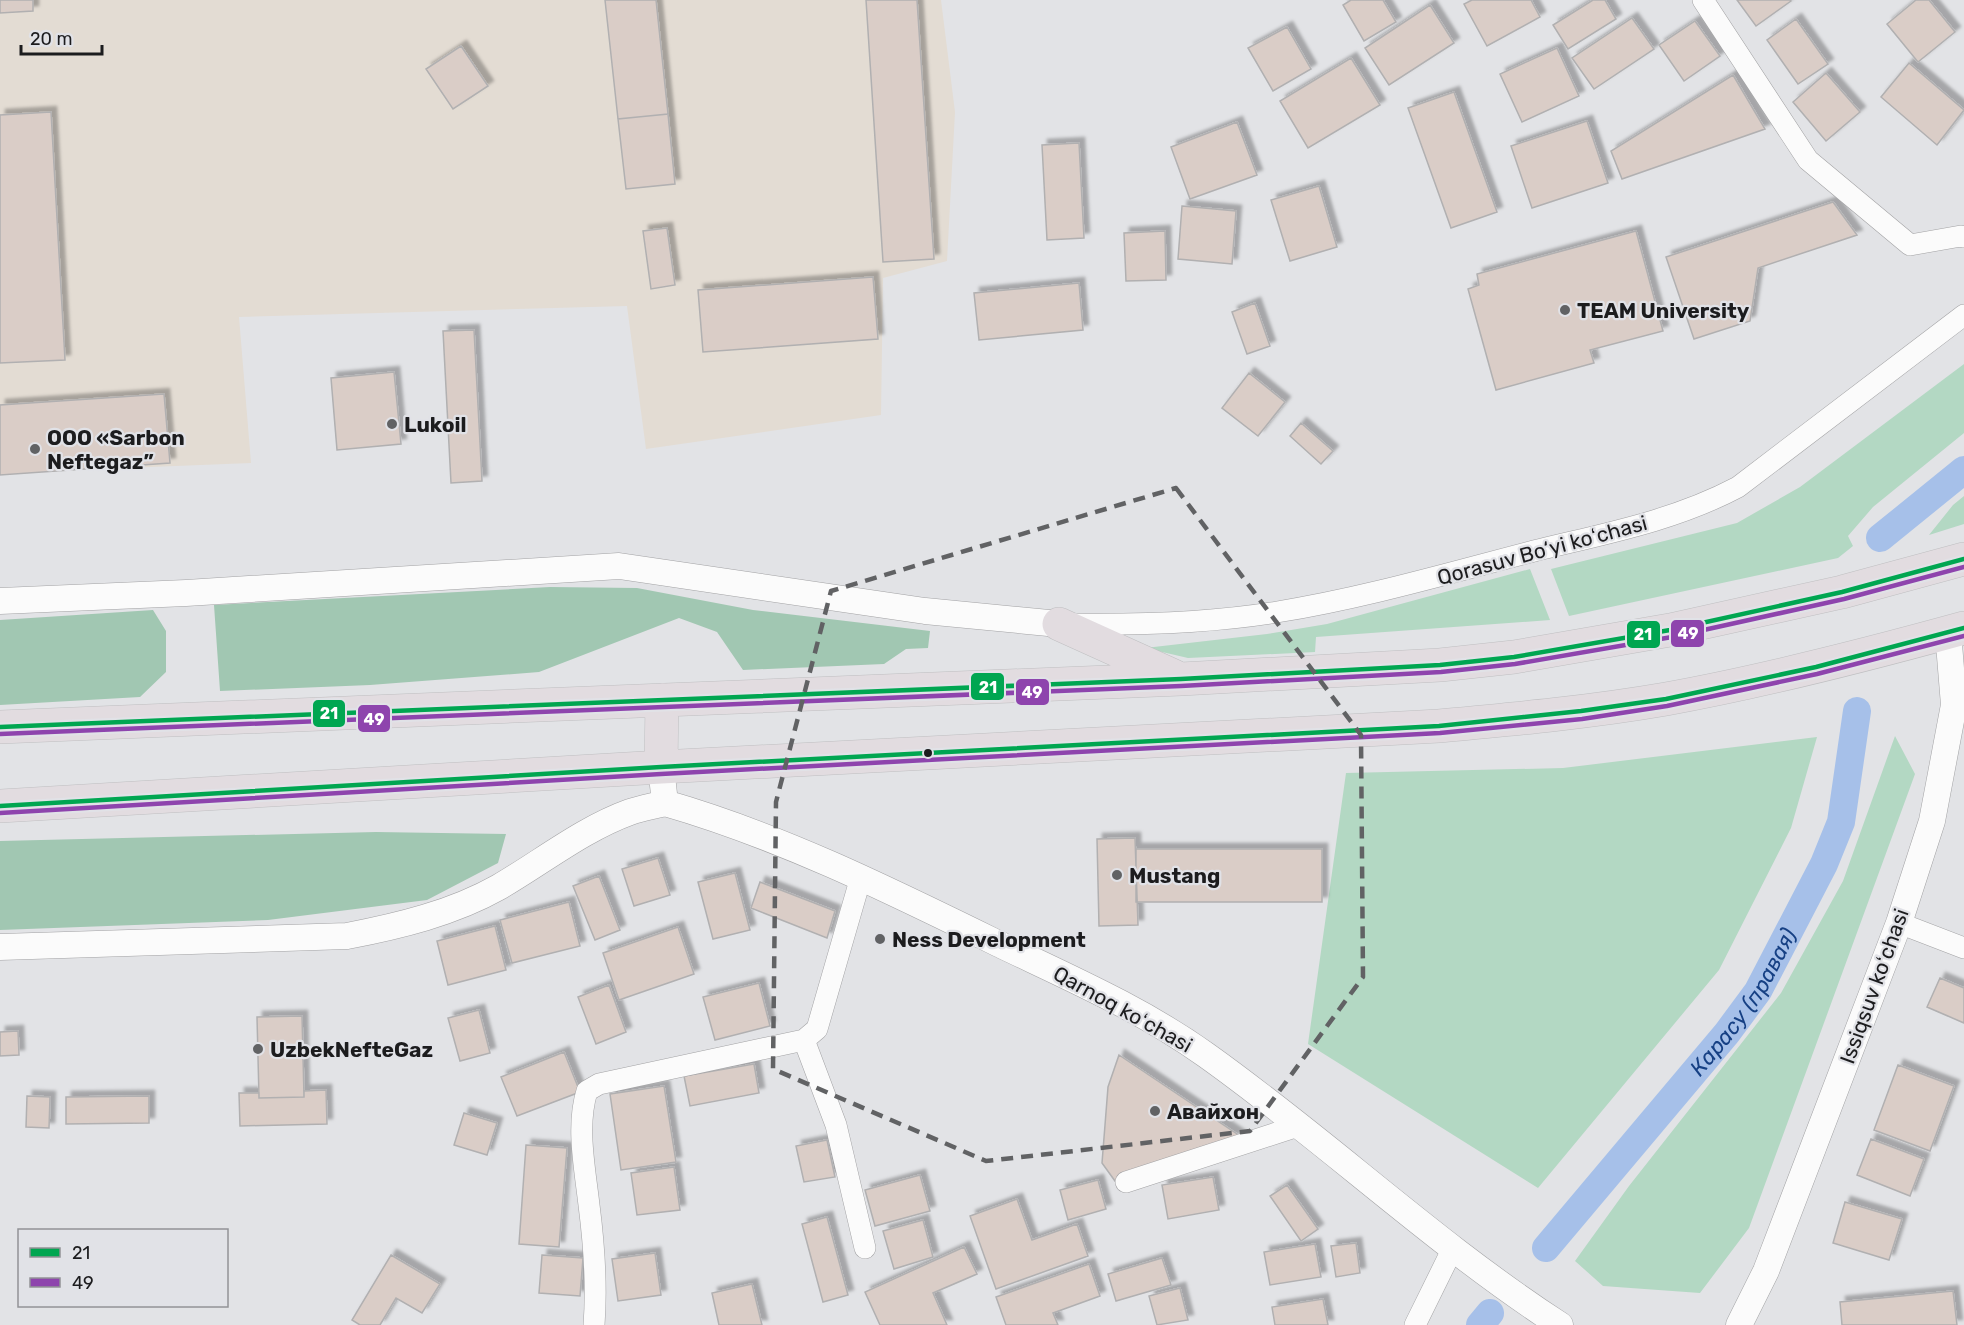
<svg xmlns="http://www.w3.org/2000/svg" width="1964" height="1325" font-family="Rubik,sans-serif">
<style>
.industrial{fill:#e3dcd3}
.green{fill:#b3d8c3}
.forest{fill:#a1c7b2}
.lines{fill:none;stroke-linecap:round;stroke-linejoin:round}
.canal{stroke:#a6c0e9;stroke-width:28}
.building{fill:#dacdc7;stroke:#b1b0b1;stroke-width:1.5;filter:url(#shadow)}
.minor-casing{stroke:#a2a2a4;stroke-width:22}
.tertiary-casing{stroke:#a2a2a4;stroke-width:27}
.trunk-casing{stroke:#bfbfc1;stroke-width:34}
.minor{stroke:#fbfbfb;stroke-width:21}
.tertiary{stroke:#fbfbfb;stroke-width:26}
.trunk{stroke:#e2dce0;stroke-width:33}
.bus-1-casing{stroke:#e1e2e7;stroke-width:9}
.bus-2-casing{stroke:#e1e2e7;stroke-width:9}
.bus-1{stroke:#00a651;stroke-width:4.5}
.bus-2{stroke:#8e44ad;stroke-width:4.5}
.marked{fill:none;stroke:#616264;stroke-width:4.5;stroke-dasharray:12 8;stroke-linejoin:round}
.poi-dot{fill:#616264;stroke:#e1e2e7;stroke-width:2}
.bus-dot{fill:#1c1c1e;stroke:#e1e2e7;stroke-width:2}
.labels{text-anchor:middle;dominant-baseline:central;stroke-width:4.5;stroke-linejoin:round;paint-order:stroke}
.poi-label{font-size:21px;font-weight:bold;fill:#1c1c1e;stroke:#e1e2e7;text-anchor:start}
.street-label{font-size:21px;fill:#1c1c1e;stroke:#e1e2e7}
.water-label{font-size:22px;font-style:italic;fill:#164084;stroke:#e1e2e7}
.line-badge{stroke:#e1e2e7;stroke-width:2}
.badge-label{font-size:16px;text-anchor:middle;font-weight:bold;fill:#fff}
</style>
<defs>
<filter id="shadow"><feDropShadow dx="5.5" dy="-5.5" stdDeviation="1.5" flood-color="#0004"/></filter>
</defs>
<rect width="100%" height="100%" fill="#e2e3e6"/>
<!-- industrial -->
<path class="industrial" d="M0,0H941L955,112L947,261L883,278L881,415L646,449L627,306L239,317L251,463L0,473Z"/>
<!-- green -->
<path class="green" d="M1964,364V433L1873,507L1848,536L1853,546L1838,558L1569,616L1551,569L1737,523L1800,487Z
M1964,496V524L1929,535L1953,505Z
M1530,569L1550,620L1316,637L1315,652L1188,658L1145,648L1267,634L1327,624Z
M1895,736L1915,774L1749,1228L1700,1293L1603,1286L1575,1261L1629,1186L1781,993L1843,881Z
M1817,737L1791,828L1719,970L1538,1188L1308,1044L1346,773L1563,768Z"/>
<!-- forest -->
<path class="forest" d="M550,587L637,588L753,610L930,631L928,648L906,649L884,664L743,670L717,632L679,618L539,672L370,685L220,691L214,605Z
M153,610L166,631V672L140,697L0,705V620Z
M376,832L506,834L498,863L427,900L268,920L0,930V841Z"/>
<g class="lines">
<!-- canal -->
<g class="canal">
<path d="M1880,538L1964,470"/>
<path id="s1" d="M1546,1248L1727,1033L1758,991L1824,864L1841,822L1857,711"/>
<path d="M1480,1325L1490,1313"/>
</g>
</g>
<!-- building -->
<path class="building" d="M0,0H33V11L0,13Z
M605,0H656L668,114L618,119Z
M866,0H917L934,259L883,262Z
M1351,0H1383L1396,22L1364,41L1343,5Z
M1472,0H1531L1540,17L1487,46L1464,4Z
M1593,0H1605L1616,19L1568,49L1553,25Z
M1737,0H1790L1791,1L1756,26Z
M1916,0H1929L1955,32L1918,62L1887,24Z
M1430,5L1454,43L1389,85L1365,48Z
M1632,18L1654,49L1594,89L1572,58Z
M1796,19L1828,64L1798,84L1767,40Z
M1695,21L1720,56L1684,81L1659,45Z
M1287,27L1311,69L1273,91L1248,48Z
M461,46L488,86L453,109L426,69Z
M1557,48L1579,96L1522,122L1500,74Z
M1351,58L1380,105L1308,148L1280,101Z
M1909,63L1964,110L1937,145L1881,97Z
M1826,73L1860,112L1826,141L1793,102Z
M1733,75L1765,129L1622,179L1611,151Z
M1454,92L1497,212L1451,228L1408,108Z
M51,112L65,360L0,363V115Z
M668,114L675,184L626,189L618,119Z
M1587,121L1608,183L1532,208L1511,146Z
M1237,122L1257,175L1190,199L1171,147Z
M1079,143L1084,238L1047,240L1042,145Z
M1319,186L1337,247L1290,261L1271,200Z
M1833,202L1857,235L1758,268L1750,321L1694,339L1666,257Z
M1182,206L1236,211L1232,264L1178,259Z
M667,228L675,285L651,289L643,231Z
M1165,231L1166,280L1126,281L1124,233Z
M1636,231L1663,331L1590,350L1594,363L1496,390L1468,289L1479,285L1477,274Z
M873,277L878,339L703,352L698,290Z
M1079,283L1083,330L979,340L974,293Z
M1255,303L1270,346L1247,354L1232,312Z
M474,330L482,481L451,483L443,331Z
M394,372L401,444L337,450L331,378Z
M1249,373L1285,402L1258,436L1222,408Z
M164,394L170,463L0,475V405Z
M1301,423L1333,451L1321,464L1290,436Z
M1135,838L1138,925L1099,926L1097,839Z
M1136,849H1322V902H1136Z
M658,858L670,895L634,906L622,869Z
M735,873L750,930L713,939L698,882Z
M599,876L620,930L595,940L573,886Z
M760,882L835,911L827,938L751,908Z
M569,902L580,946L512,963L500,920Z
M495,926L506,970L448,985L437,941Z
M678,927L694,974L619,1000L603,953Z
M1940,978L1964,988V1023L1927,1007Z
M759,983L770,1026L715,1040L703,997Z
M609,985L626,1032L596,1044L578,997Z
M479,1010L490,1053L460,1061L448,1018Z
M302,1016L304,1097L259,1098L257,1017Z
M18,1031L19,1055L0,1056V1032Z
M564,1052L580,1092L517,1116L501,1077Z
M1119,1055L1240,1136L1115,1181L1102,1163L1108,1087Z
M754,1064L759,1093L690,1106L684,1076Z
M1898,1065L1954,1086L1930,1151L1874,1130Z
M664,1086L676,1162L621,1170L610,1094Z
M326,1090L327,1124L240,1126L239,1093H259V1098L304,1097V1091Z
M27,1096L50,1097L49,1128L26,1127Z
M149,1096V1123L66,1124V1097Z
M464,1113L497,1123L487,1155L454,1145Z
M1871,1139L1924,1159L1910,1196L1857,1175Z
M827,1140L835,1177L804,1182L796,1146Z
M526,1145L567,1148L559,1247L519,1244Z
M674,1167L680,1210L637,1215L631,1173Z
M920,1175L930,1211L875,1226L865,1190Z
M1213,1177L1219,1210L1168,1219L1162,1185Z
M1098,1180L1106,1209L1068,1220L1060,1190Z
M1287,1185L1318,1229L1301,1241L1270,1196Z
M1017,1199L1032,1240L1077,1224L1088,1256L996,1289L970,1216Z
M1845,1202L1902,1219L1889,1260L1833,1243Z
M827,1217L848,1295L823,1302L802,1224Z
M923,1220L933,1257L894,1269L883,1231Z
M1356,1243L1360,1273L1336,1277L1331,1246Z
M1315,1244L1321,1277L1270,1285L1264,1252Z
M964,1247L977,1274L933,1293L947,1325H880L865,1292Z
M655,1253L661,1295L618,1301L612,1259Z
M391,1255L440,1284L422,1313L396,1298L380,1325H360L352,1320Z
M542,1255L583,1258L580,1296L539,1293Z
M1162,1258L1171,1285L1116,1301L1108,1274Z
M1089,1264L1100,1296L1053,1313L1058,1325H1006L996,1297Z
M752,1284L762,1325H719L712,1293Z
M1180,1288L1188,1320L1157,1325L1149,1296Z
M1953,1291L1957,1325H1842L1840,1302Z
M1323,1299L1328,1325H1275L1272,1307Z"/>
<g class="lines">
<defs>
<path id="minor" d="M1703,0L1808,160L1910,245L1961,236L1964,237
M1072,624C1141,625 1209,623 1277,612C1364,598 1449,573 1534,551C1603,534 1674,521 1738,487L1964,315
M1899,923L1964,948
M804,1040L836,1125L865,1248
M1126,1182L1298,1126
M594,1325C597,1286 594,1244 589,1205C585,1169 576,1126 587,1091L599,1084L804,1040L817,1029L861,877
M1415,1325L1453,1248"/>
<path id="tertiary" d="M0,601L186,593L619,566L925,611L1059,624
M661,767L665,803C783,837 893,892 1003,946C1072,979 1143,1010 1206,1055C1327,1141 1435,1244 1560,1325
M0,947L347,936C399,926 453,913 499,887C542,862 583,829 630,812C641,808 654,806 665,803
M1739,1325L1766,1271L1899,923L1932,821L1954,705L1948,632"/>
<path id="trunk" d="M1059,624L1174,676
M0,727L1181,679L1440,665L1514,657L1670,630L1842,592L1964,559
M661,767L662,700
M0,806L661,767L1439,726C1515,719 1591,712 1666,699C1766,681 1866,655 1964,628"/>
</defs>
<!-- minor casing -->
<use href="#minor" class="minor-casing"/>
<!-- tertiary casing -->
<use href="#tertiary" class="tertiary-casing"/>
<!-- trunk casing -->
<use href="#trunk" class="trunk-casing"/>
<!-- minor -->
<use href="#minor" class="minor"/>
<!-- tertiary -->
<use href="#tertiary" class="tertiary"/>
<!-- trunk -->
<use href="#trunk" class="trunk"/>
<defs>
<path id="bus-1" d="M0,727L1181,679L1440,665L1514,657L1670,630L1842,592L1964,559
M0,806L661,767L1439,726L1581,711L1666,699L1816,667L1964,628"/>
<path id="bus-2" d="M0,734L1181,686L1441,672L1515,664L1672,637L1844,599L1964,567
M0,813L661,774L1440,733L1582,719L1667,706L1817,674L1964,636"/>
</defs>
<!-- bus-1 casing -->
<use href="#bus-1" class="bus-1-casing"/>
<!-- bus-2 casing -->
<use href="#bus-2" class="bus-2-casing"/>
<!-- bus-1 -->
<use href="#bus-1" class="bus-1"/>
<!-- bus-2 -->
<use href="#bus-2" class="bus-2"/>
</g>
<!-- marked area -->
<path class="marked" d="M1176,488L1361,735L1363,977L1250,1131L986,1161L773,1069L776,802L831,591Z"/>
<!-- markers -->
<g class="poi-dot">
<circle cx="1565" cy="310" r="6"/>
<circle cx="392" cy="424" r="6"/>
<circle cx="35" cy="449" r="6"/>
<circle cx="1117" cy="875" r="6"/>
<circle cx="880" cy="939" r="6"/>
<circle cx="258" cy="1049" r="6"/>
<circle cx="1155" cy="1111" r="6"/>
</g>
<circle class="bus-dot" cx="928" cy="753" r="5"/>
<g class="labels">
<!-- poi labels -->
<g class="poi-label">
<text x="1577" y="310">TEAM University</text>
<text x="404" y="424">Lukoil</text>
<text x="47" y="437">ООО «Sarbon<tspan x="47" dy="24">Neftegaz”</tspan></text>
<text x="1129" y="875">Mustang</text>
<text x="892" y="939">Ness Development</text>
<text x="270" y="1049">UzbekNefteGaz</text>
<text x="1167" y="1111">Авайхон</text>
</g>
<!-- street labels -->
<g class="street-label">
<text transform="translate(1542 550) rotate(-15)">Qorasuv Bo‘yi koʻchasi</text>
<text transform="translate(1874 986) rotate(-70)">Issiqsuv koʻchasi</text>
<text transform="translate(1123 1009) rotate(29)">Qarnoq koʻchasi</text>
</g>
<!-- water labels -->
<g class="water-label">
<text stroke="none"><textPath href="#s1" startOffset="316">Карасу (правая)</textPath></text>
</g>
</g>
<g class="line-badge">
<rect x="1670" y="619" width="35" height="29" rx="6" fill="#8e44ad"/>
<rect x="1626" y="620" width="35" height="29" rx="6" fill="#00a651"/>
<rect x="970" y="672" width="35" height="29" rx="6" fill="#00a651"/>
<rect x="1015" y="678" width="35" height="28" rx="6" fill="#8e44ad"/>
<rect x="312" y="699" width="34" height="29" rx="6" fill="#00a651"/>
<rect x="357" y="704" width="34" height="29" rx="6" fill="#8e44ad"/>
</g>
<g class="badge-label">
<text x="1688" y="639">49</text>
<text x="1643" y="640">21</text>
<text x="988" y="693">21</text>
<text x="1032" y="698">49</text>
<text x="329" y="719">21</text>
<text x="374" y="725">49</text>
</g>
<!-- legend -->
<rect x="18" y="1229" width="210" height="78" fill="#e1e2e7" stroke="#929397" stroke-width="1.5"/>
<rect x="30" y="1248" width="30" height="9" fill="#00a651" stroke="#929397" stroke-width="1.5"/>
<text x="72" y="1259" font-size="18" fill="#1c1c1e">21</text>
<rect x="30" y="1278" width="30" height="9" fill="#8e44ad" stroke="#929397" stroke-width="1.5"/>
<text x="72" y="1289" font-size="18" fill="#1c1c1e">49</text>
<!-- scale -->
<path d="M21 45v9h81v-9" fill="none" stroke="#1c1c1e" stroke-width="3"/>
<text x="30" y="45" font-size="18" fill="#1c1c1e" stroke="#e1e2e7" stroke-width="4.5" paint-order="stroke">20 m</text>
</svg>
